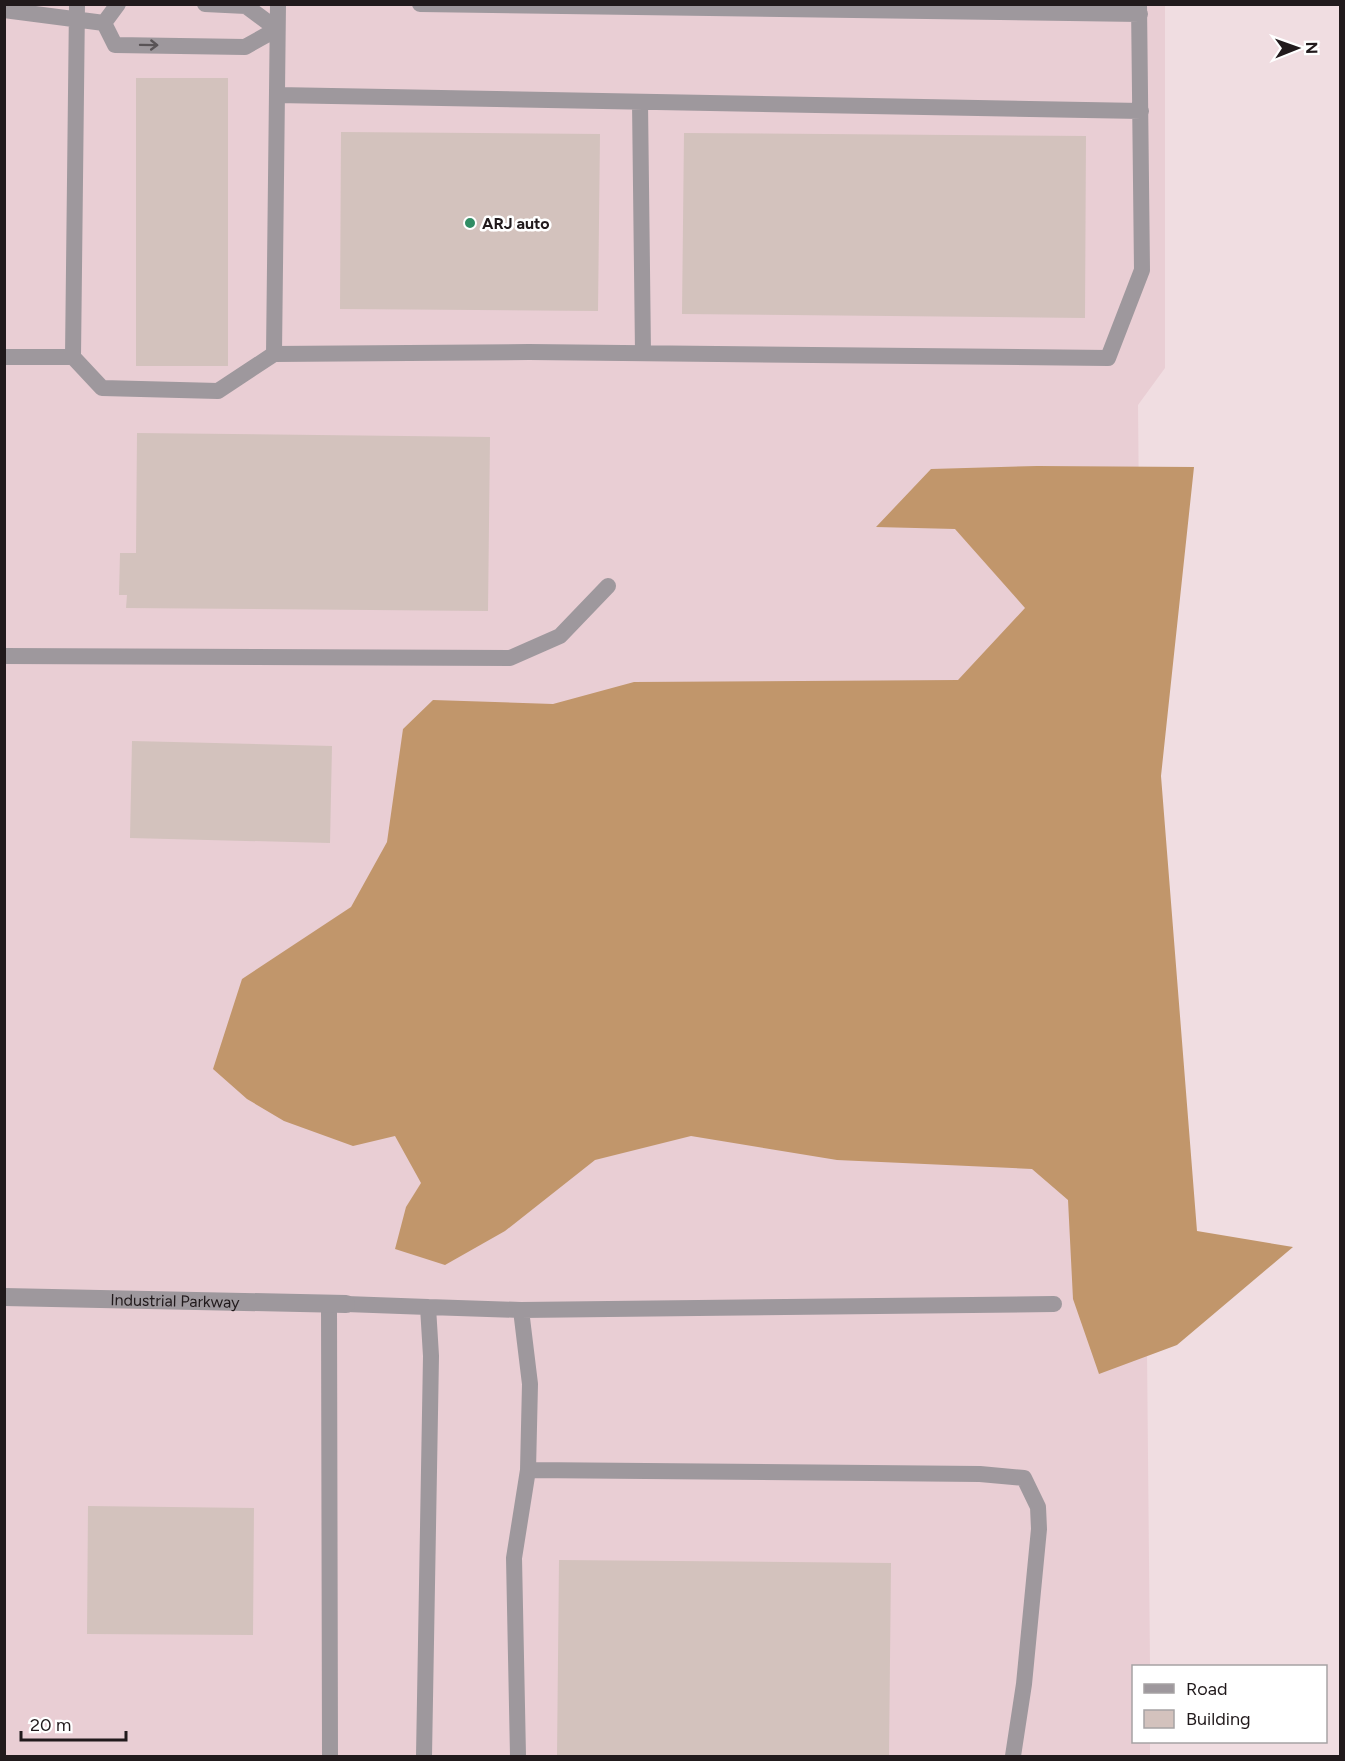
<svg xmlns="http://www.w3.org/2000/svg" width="1345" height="1761" font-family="Figtree,sans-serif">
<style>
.built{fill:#e9ced4}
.forest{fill:#c1966b}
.building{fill:#d3c2bd}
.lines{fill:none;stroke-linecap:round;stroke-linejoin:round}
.lane{stroke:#9e989d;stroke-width:16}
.street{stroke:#9e989d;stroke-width:18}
.oneway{stroke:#595356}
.poi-dot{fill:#308d64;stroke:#fff;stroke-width:2}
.labels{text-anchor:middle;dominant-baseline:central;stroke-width:5;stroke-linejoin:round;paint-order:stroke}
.poi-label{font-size:16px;font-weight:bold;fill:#211a1c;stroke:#fff;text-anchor:start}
.street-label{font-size:16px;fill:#211a1c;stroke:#fff}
</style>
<rect width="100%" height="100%" fill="#f0dde1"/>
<!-- built -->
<path class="built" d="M5,5H1165V368L1138,405L1150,1666H1134V1742H1150V1756H5Z"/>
<!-- forest -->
<path class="forest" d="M1037,466L1194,467L1161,776L1197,1231L1293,1247L1177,1345L1099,1374L1073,1299L1068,1200L1032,1169L837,1160L691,1136L595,1160L505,1231L445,1265L395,1249L406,1207L421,1183L395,1136L353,1146L284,1121L247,1099L213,1069L242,979L351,907L387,842L403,729L433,700L553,704L634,682L958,680L1025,608L955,529L876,527L931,469Z"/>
<!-- building -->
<path class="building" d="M136,78H228V366H136Z
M341,132L600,134L598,311L340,309Z
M684,133L1086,136L1085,318L682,314Z
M137,433L490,437L488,611L126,608L127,595H119L120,553H136Z
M132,741L332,746L330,843L130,838Z
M88,1506L254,1508L253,1635L87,1634Z
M559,1560L891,1563L889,1756H557Z"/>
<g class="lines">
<!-- lane -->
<path class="lane" d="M77,4L73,357L102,388L218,391L274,354L529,352L1108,358L1142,270L1139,4
M420,4L1140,14
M4,10L104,23
M104,23L115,45L245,47L277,29L246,6L205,4
M104,23L118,4
M277,95L1141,111
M640,102L643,353
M274,354L278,4
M4,357H73
M4,656L510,658L560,636L608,586
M329,1303L330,1756
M346,1304L428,1307L431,1356L424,1756
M428,1307L521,1310L530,1384L528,1470L514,1558L518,1756
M521,1310L1054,1304
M528,1470L980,1474L1024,1478L1038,1507L1039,1529L1024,1684L1013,1756"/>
<!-- street -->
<path class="street" id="s1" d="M4,1297L346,1304"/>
</g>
<!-- one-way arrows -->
<defs><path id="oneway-shaft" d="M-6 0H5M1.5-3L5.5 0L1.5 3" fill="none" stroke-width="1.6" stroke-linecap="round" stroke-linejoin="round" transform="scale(1.5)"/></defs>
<use class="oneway" href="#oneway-shaft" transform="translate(149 45) rotate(1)"/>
<!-- markers -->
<circle class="poi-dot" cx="470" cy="223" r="6"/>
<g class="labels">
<!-- poi labels -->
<g class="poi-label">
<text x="482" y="223">ARJ auto</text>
</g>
<!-- street labels -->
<g class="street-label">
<text stroke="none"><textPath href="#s1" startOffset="171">Industrial Parkway</textPath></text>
</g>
</g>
<!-- border -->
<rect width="1345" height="1761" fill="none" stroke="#211a1c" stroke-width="12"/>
<!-- legend -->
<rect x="1132" y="1665" width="195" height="78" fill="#ffffff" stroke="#a6a3a4" stroke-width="1.5"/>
<rect x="1144" y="1684" width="30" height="9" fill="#9e989d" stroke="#a6a3a4" stroke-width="1.5"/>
<text x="1186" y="1695" font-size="18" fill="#211a1c">Road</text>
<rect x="1144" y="1710" width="30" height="18" fill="#d3c2bd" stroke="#a6a3a4" stroke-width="1.5"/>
<text x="1186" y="1725" font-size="18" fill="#211a1c">Building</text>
<!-- north arrow -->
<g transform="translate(1297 48) rotate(89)" stroke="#ffffff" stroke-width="4.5" paint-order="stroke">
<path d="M0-4.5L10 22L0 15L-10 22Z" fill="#211a1c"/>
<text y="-9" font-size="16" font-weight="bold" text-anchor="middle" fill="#211a1c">N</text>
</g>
<!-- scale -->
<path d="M21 1731v9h105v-9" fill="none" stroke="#211a1c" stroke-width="3"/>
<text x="30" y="1731" font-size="18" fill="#211a1c" stroke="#ffffff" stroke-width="4.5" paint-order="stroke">20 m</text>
</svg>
